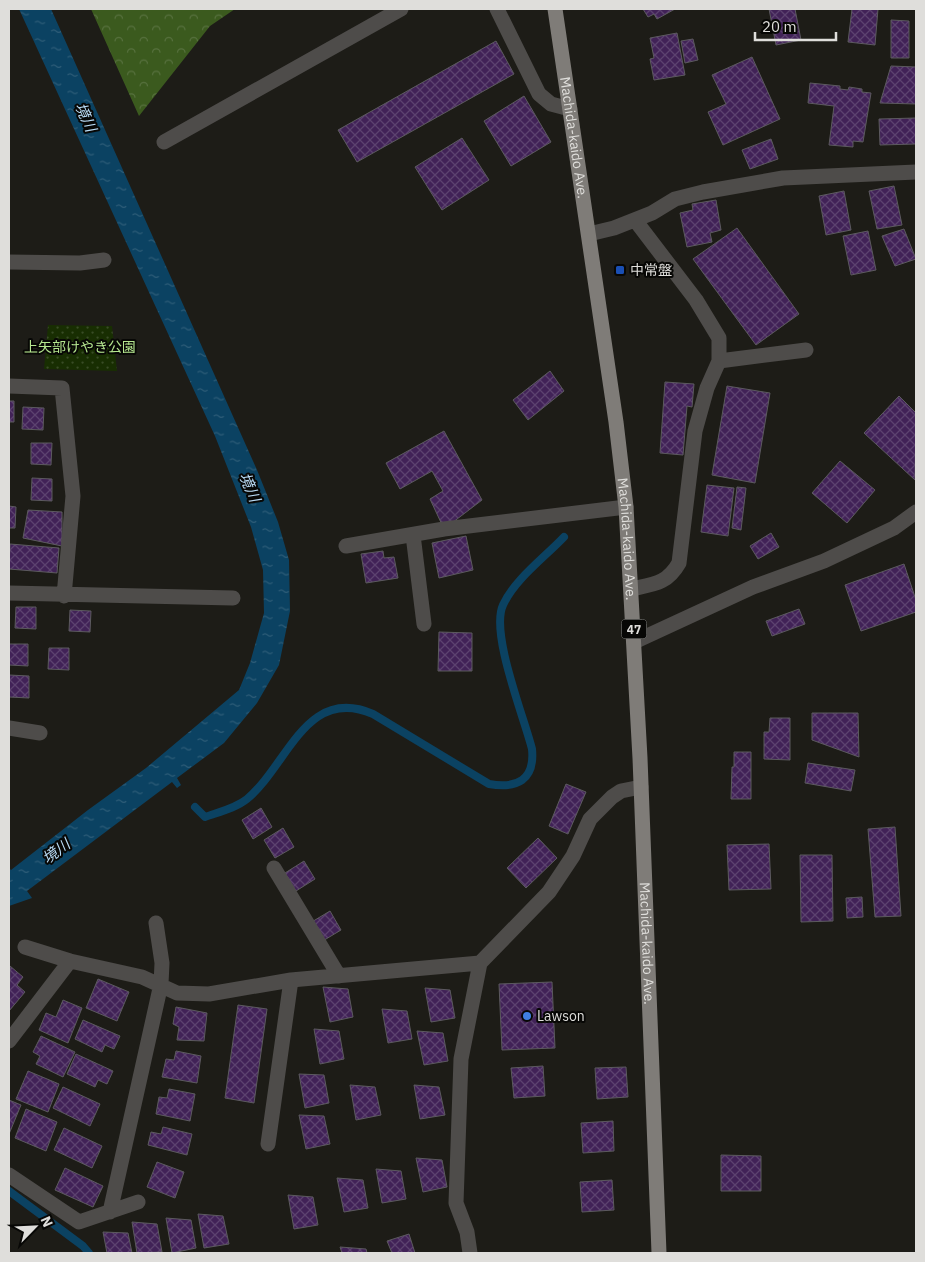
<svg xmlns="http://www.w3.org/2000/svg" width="925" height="1262" font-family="'IBM Plex Sans','Noto Sans JP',sans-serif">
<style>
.forest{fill:url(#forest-crowns)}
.park{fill:url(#park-dots)}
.water{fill:url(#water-ripples)}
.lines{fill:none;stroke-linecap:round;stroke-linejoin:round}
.stream{stroke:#0b4262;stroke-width:8}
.building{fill:url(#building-cross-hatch);stroke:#5c5a5f}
.minor{stroke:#4e4c4a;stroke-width:15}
.major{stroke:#7f7c78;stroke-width:15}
.transit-dot{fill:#1a4fb4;stroke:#070705;stroke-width:2}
.shop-dot{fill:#3f7fe0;stroke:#070705;stroke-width:2}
.labels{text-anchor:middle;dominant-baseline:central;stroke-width:4;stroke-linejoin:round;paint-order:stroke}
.shield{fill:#070705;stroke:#9e9e9b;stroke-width:1}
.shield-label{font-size:12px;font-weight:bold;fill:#dfdedb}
.street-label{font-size:14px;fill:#dfdedb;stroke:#070705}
.poi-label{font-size:14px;fill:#dfdedb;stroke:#070705;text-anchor:start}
.park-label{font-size:14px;fill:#b5e68f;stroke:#070705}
.water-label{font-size:15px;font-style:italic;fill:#b9dbf5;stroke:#070705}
</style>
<defs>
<pattern id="forest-crowns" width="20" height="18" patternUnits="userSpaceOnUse" patternTransform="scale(1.25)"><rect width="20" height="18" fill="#3b5a1e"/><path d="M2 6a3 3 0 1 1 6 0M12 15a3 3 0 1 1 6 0" fill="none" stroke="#57713e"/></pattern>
<pattern id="park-dots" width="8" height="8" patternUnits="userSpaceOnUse" patternTransform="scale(1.25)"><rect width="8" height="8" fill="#182e02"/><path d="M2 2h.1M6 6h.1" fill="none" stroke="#394c26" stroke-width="1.8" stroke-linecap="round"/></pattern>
<pattern id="water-ripples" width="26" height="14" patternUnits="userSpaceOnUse" patternTransform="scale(1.25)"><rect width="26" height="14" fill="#0b4262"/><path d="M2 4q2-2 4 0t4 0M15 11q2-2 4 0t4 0" fill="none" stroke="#2e5d78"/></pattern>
<pattern id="building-cross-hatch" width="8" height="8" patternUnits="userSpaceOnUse" patternTransform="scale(1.25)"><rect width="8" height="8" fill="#412257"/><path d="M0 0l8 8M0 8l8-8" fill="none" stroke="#5c426f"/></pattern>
</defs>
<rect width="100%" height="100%" fill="#1d1c17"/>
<!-- forest -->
<path class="forest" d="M91,9H235L210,26L139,116Z"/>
<!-- park -->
<path class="park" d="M48,325L112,326L117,371L44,369Z"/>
<!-- water -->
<path class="water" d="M19,9H51L257,470L278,522L289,560L290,611L279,665L257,703L224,743L177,778L181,785L177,788L172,782L27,891L32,898L9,906V868L11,870L88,810L146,768L239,690L250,663L264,613L263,570L251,527L215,436Z"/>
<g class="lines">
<!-- stream -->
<path class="stream" d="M195,807L205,817C219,812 236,808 247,799C288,765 306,685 373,714L489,784C517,789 535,780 532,749C524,717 490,633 503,605C515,579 544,558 564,537
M9,1191L83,1246L89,1253"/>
</g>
<!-- building -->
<path class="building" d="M643,9H675L657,19L654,14L648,17Z
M769,9H795L801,40L776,45Z
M852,9H878L875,45L848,42Z
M891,20L909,21V58H891Z
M677,33L685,75L654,80L650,59L654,58L650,38Z
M693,39L698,60L685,63L681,41Z
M496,41L514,74L357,162L338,130Z
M752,57L780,119L723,145L708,112L726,104L712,75Z
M891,66L916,67V104L880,103Z
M810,83L840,86V89L848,90L849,87L862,89V92L871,93L863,142L853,141V147L829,145L834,106L808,103Z
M524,96L551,142L511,166L484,121Z
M916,118V144L880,145L879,119Z
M462,138L489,180L442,210L415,167Z
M771,139L778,159L750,169L742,150Z
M894,186L902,225L877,229L869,191Z
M844,191L851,230L826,235L819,196Z
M716,200L721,230L710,233L712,242L687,247L680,213L693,210L692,204Z
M737,228L799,314L756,345L693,259Z
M904,229L916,259L895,266L882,236Z
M868,231L876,270L851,275L843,236Z
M550,371L564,391L528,420L513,400Z
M665,382L694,384L692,407L687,406L683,455L660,453Z
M727,386L770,393L755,483L712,475Z
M899,396L916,413L915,480L864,433Z
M9,401H14V422H9Z
M23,407L44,408L43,430L22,429Z
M444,431L482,500L444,529L430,499L443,491L432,471L400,489L386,463Z
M31,443H52L51,465L31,464Z
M840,461L875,490L847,523L812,493Z
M32,478L52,479V501L31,500Z
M707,485L734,488L728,536L701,532Z
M737,487L746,488L741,530L732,528Z
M9,506L16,507L15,528H9Z
M28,510L62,512V546L23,538Z
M771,533L779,547L758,559L750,546Z
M466,536L473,570L439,578L432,543Z
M10,544L59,548L57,573L9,569Z
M383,551L384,558L394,557L398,578L366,583L361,554Z
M904,564L916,600V612L861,631L845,585Z
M16,607H36V629L15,628Z
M799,609L805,624L772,636L766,621Z
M70,610L91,611L90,632L69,631Z
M439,632L472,633V671H438Z
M9,644H28V666L9,665Z
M49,648H69V670L48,669Z
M9,675L29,676V698L9,697Z
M812,713H858L859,757L812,740Z
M770,718H790V760L764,759V732H769Z
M734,752H751V799H731L732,767H734Z
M808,763L855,770L851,791L805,783Z
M566,784L586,792L568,834L549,826Z
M261,808L272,827L253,839L242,820Z
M895,827L901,916L875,917L868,829Z
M283,828L294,847L275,858L264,840Z
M538,838L557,858L526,888L507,868Z
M769,844L771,889L729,890L727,845Z
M800,855H832L833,921L801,922Z
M304,861L315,879L296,891L285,873Z
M862,897L863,917L847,918L846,898Z
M330,911L341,930L321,942L310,923Z
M10,966L23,977L17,985L25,992L9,1011Z
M98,979L129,992L117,1021L86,1008Z
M552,982L555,1048L502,1050L499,984Z
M323,987L348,989L353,1017L330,1022Z
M425,988L450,990L455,1018L431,1022Z
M63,1000L82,1008L68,1043L39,1030L46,1013L56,1017Z
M238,1005L267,1009L254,1103L225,1098Z
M176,1007L207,1013L204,1041L177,1040L179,1027L173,1024Z
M382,1009L407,1011L412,1039L388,1043Z
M83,1020L120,1036L114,1049L105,1045L102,1052L75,1039Z
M314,1029L339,1031L344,1059L320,1064Z
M417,1031L443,1033L448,1061L424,1065Z
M41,1036L75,1052L63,1077L36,1064L40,1056L33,1052Z
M176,1051L201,1056L197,1083L162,1077L166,1059L174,1060Z
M76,1054L113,1071L107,1084L98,1080L95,1087L67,1074Z
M543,1066L545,1096L514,1098L511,1068Z
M626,1067L628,1097L597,1099L595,1068Z
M28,1071L59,1084L48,1112L16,1099Z
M299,1074L324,1075L329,1103L305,1108Z
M350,1085L375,1087L381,1115L356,1120Z
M414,1085L439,1087L445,1115L420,1119Z
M63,1087L100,1104L90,1126L53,1108Z
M169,1089L195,1094L190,1121L156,1114L159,1097L167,1098Z
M9,1100L21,1105L9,1134Z
M26,1109L57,1122L46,1151L15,1138Z
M299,1115L324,1116L330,1144L306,1149Z
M613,1121L614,1151L583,1153L581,1123Z
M163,1127L192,1134L187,1155L148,1145L151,1132L161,1134Z
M64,1128L102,1146L92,1168L54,1150Z
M721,1155L761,1156V1191H721Z
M416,1158L442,1160L447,1187L423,1192Z
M157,1162L184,1172L175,1198L147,1187Z
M65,1168L103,1186L93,1207L55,1190Z
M376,1169L401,1171L406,1199L382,1203Z
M337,1178L363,1180L368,1208L344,1212Z
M612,1180L614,1210L582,1212L580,1182Z
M288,1195L313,1197L318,1225L294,1229Z
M198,1214L223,1216L229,1244L204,1248Z
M166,1218L191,1220L196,1248L172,1253Z
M132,1222L157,1224L162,1252L137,1253Z
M103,1232L128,1233L132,1253H107Z
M409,1234L415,1253H392L387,1241Z
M340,1247L366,1249L367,1253H342Z"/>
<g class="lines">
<!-- minor -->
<path class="minor" d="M497,9L539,94L551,104L570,109
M164,142L401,9
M589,234L614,228L652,213L675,199L703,192L783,178L916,172
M9,262L80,263L104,260
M719,361L806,350
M9,386L62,388L73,496L64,596
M413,535L424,624
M346,546L444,529L626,507
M631,589C654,584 667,584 679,563L695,431L707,388L719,361V338L696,300L635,220
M9,593L233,598
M634,642L753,587L824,561L894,528L916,512
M9,728L40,733
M274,868L339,976
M25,947L70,961L142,977L177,993L209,994L291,980L480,963
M9,1041L70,961
M268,1144L291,980
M9,1175L79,1222L138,1202
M110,1212L161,984L162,963L156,923
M470,1253L467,1232L456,1203L461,1059L480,963L549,892L573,856L590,819L612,797L621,791L641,787"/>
<!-- major -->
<path class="major" id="s1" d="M555,9L616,422L626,507L640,758L659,1253"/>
</g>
<!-- markers -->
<rect class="transit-dot" x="615" y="265" width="10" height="10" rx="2.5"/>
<circle class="shop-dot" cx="527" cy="1016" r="5"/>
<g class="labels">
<!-- shield labels -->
<rect class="shield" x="621.5" y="619.5" width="25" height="19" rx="4"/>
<g class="shield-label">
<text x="634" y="629">47</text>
</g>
<!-- street labels -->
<g class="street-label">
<text stroke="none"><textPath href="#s1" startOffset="130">Machida-kaido Ave.</textPath></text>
<text stroke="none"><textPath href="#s1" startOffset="535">Machida-kaido Ave.</textPath></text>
<text stroke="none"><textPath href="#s1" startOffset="940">Machida-kaido Ave.</textPath></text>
</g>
<!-- poi labels -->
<g class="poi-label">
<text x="630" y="270">中常盤</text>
<text x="537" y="1016">Lawson</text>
</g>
<!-- park labels -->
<g class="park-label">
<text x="80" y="347">上矢部けやき公園</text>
</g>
<!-- water labels -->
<g class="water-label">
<text transform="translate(86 117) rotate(66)">境川</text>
<text transform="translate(250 487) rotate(67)">境川</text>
<text transform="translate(56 851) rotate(-37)">境川</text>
</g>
</g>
<!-- border -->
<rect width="925" height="1262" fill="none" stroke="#dfdedb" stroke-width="20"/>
<!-- north arrow -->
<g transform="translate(35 1227) rotate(66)" stroke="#070705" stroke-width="4" paint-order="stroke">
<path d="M0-4L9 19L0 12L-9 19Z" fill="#dfdedb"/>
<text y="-8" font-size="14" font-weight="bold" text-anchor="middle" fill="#dfdedb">N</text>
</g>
<!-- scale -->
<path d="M755 32v8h81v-8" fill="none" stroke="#dfdedb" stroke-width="2.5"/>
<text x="762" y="32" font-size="15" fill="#dfdedb" stroke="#070705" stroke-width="4" paint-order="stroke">20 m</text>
</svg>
